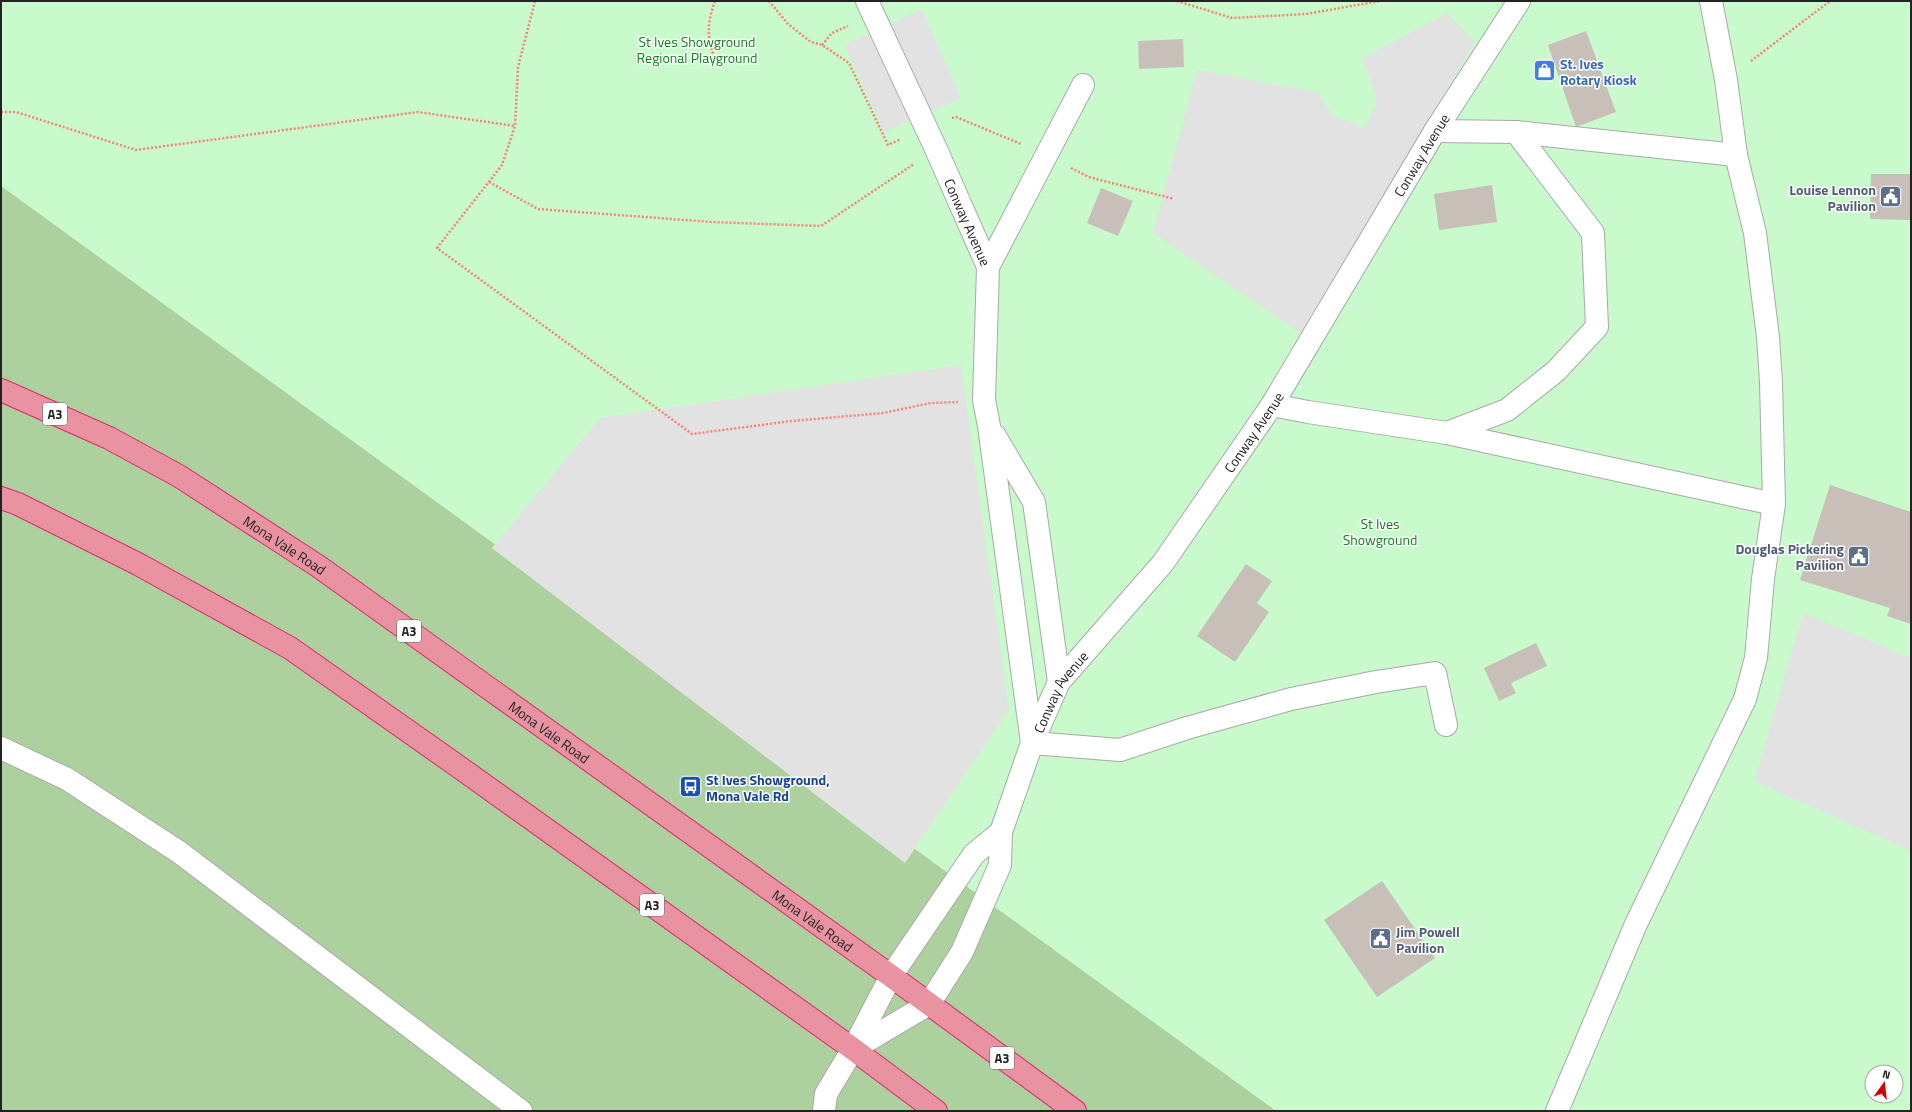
<svg xmlns="http://www.w3.org/2000/svg" width="1912" height="1112" font-family="'Titillium Web',sans-serif">
<style>
.forest{fill:#add19e}
.park{fill:#c8facc;fill-rule:evenodd}
.parking{fill:#e2e2e2}
.building{fill:#c7bfb8}
.lines{fill:none;stroke-linecap:round;stroke-linejoin:round}
.minor-casing{stroke:#a9a9a9;stroke-width:24}
.highway-casing{stroke:#dc2a67;stroke-width:24}
.path{stroke:#fa8072;stroke-width:2.5;stroke-dasharray:2 2;stroke-linecap:butt}
.minor{stroke:#fff;stroke-width:22}
.highway{stroke:#e892a2;stroke-width:22}
.labels{text-anchor:middle;dominant-baseline:central;stroke-width:3;stroke-linejoin:round;paint-order:stroke}
.shield{fill:#fff;stroke:#646464;stroke-width:1}
.shield-label{font-size:13px;font-weight:bold;fill:#222}
.park-label{font-size:14px;fill:#0c8416;stroke:#fff}
.shop-label{font-size:14px;font-weight:bold;fill:#366cbe;stroke:#fff;text-anchor:start}
.street-label{font-size:14px;fill:#222;stroke:#fff}
.service-label{font-size:14px;font-weight:bold;fill:#4e5e75;stroke:#fff;text-anchor:end}
.transit-label{font-size:14px;font-weight:bold;fill:#164399;stroke:#fff;text-anchor:start}
</style>
<rect width="100%" height="100%" fill="#f2efe9"/>
<!-- forest -->
<path class="forest" d="M1,1H1911L1435,1111H1Z"/>
<!-- park -->
<path class="park" d="M1,1H1911V1111H1276L1,186ZM1872,1072H1896V1096H1872Z"/>
<!-- parking -->
<path class="parking" d="M922,9L961,98L884,132L844,45Z
M1447,13L1475,42L1302,334L1153,233L1197,70L1317,92L1334,116L1365,128L1377,100L1363,58Z
M961,365L1009,710L905,863L492,548L600,418Z
M1803,613L1911,658V851L1754,781Z"/>
<!-- building -->
<path class="building" d="M1586,31L1616,112L1576,127L1548,45Z
M1183,39L1184,67L1139,69L1138,41Z
M1871,174H1911V220L1870,219Z
M1492,185L1497,222L1439,230L1434,194Z
M1101,188L1133,201L1118,236L1087,223Z
M1830,485L1911,512V624L1887,616L1890,608L1800,580Z
M1246,564L1272,581L1257,603L1269,612L1235,662L1197,636Z
M1536,643L1547,666L1511,683L1516,693L1499,701L1484,668Z
M1382,881L1435,958L1377,997L1324,920Z"/>
<g class="lines">
<defs>
<g id="minor">
<path id="s1" d="M867,1L936,149L988,267L984,400L989,426L1032,743"/>
<path d="M1435,131L1516,132L1736,155"/>
<path d="M988,267L1083,85"/>
<path d="M1272,405L1308,412L1447,433L1507,410L1556,371L1597,327L1593,233L1516,132"/>
<path d="M1447,433L1774,504"/>
<path d="M995,436L1034,502L1059,682"/>
<path d="M1032,743L1120,750L1187,728L1291,699L1376,682L1435,673L1446,725"/>
<path d="M1,748L67,779L179,852L521,1111"/>
<path id="s2" d="M853,1049L929,1004L962,952L1000,865L1001,832L1032,743L1059,682L1163,563L1272,405L1435,131L1519,1"/>
<path d="M824,1111L826,1094L853,1049L891,976L974,854L1001,832"/>
<path d="M1557,1111L1636,924L1745,699L1756,658L1763,579L1774,504L1771,382L1768,337L1755,233L1736,155L1726,80L1711,1"/>
</g>
<g id="highway">
<path id="s3" d="M1,390L109,438L179,476L318,566L891,976L1075,1111"/>
<path d="M1,498L18,504L138,564L290,648L452,762L853,1049L936,1111"/>
</g>
</defs>
<!-- minor casing -->
<use href="#minor" class="minor-casing"/>
<!-- highway casing -->
<use href="#highway" class="highway-casing"/>
<!-- path -->
<path class="path" d="M535,1L518,67L515,126L502,165L437,248L692,434L792,421L883,413L931,403L958,402
M715,1C706,26 707,40 717,64
M769,1L788,24L811,42L822,45L849,63L888,145L901,139
M1177,1L1232,18L1306,14L1380,1
M822,45L832,33L848,26
M1751,61L1830,1
M1,112H16L136,150L418,112L515,126
M952,118L956,117L1021,144
M1071,168L1089,177L1174,199
M489,182L538,209L712,222L821,226L914,164"/>
<!-- minor -->
<use href="#minor" class="minor"/>
<!-- highway -->
<use href="#highway" class="highway"/>
</g>
<!-- icons -->
<defs>
<symbol id="shop-square" viewBox="-11 -11 22 22"><rect x="-9" y="-9" width="18" height="18" rx="4" fill="#3f7fe0" stroke="#fff"/><path d="M-5-2.5h2.3a2.7 3.5 0 0 1 5.4 0H5L5.5 6h-11ZM-1.5-2.5h3a1.5 2.3 0 0 0-3 0Z" fill="#fff"/></symbol>
<symbol id="civic-square" viewBox="-11 -11 22 22"><rect x="-9" y="-9" width="18" height="18" rx="4" fill="#5c6f8a" stroke="#fff"/><path d="M-.6-6.5H3V-4.5H.6V-3L4-1V1h2V6H-6V1h2V-1L-.6-3ZM-1.2 2.5V6h2.4V2.5Z" fill="#fff"/></symbol>
<symbol id="bus-square" viewBox="-11 -11 22 22"><rect x="-9" y="-9" width="18" height="18" rx="4" fill="#1a4fb4" stroke="#fff"/><path d="M-5-6H5V4H4V6H2V4H-2V6H-4V4H-5ZM-3.5-4V0h7V-4ZM-3.5 1.2v1.5H-2V1.2ZM2 1.2v1.5H3.5V1.2Z" fill="#fff"/></symbol>
</defs>
<g fill-rule="evenodd">
<use href="#shop-square" x="1532" y="58" width="25" height="25"/>
<use href="#civic-square" x="1878" y="184" width="25" height="25"/>
<use href="#civic-square" x="1846" y="544" width="25" height="25"/>
<use href="#bus-square" x="678" y="774" width="25" height="25"/>
<use href="#civic-square" x="1368" y="926" width="25" height="25"/>
</g>
<g class="labels">
<!-- shield labels -->
<g class="shield">
<rect x="43" y="403" width="24" height="22" rx="3"/>
<rect x="397" y="620" width="24" height="22" rx="3"/>
<rect x="640" y="894" width="24" height="22" rx="3"/>
<rect x="990" y="1047" width="24" height="22" rx="3"/>
</g>
<g class="shield-label">
<text x="55" y="414">A3</text>
<text x="409" y="631">A3</text>
<text x="652" y="905">A3</text>
<text x="1002" y="1058">A3</text>
</g>
<!-- park labels -->
<g class="park-label">
<text x="697" y="41">St Ives Showground<tspan x="697" dy="16">Regional Playground</tspan></text>
<text x="1380" y="523">St Ives<tspan x="1380" dy="16">Showground</tspan></text>
</g>
<!-- shop labels -->
<g class="shop-label">
<text x="1560" y="63">St. Ives<tspan x="1560" dy="16">Rotary Kiosk</tspan></text>
</g>
<!-- street labels -->
<g class="street-label">
<text stroke="none"><textPath href="#s2" startOffset="1080">Conway Avenue</textPath></text>
<text stroke="none"><textPath href="#s1" startOffset="243">Conway Avenue</textPath></text>
<text stroke="none"><textPath href="#s2" startOffset="756">Conway Avenue</textPath></text>
<text stroke="none"><textPath href="#s3" startOffset="324">Mona Vale Road</textPath></text>
<text stroke="none"><textPath href="#s2" startOffset="431">Conway Avenue</textPath></text>
<text stroke="none"><textPath href="#s3" startOffset="648">Mona Vale Road</textPath></text>
<text stroke="none"><textPath href="#s3" startOffset="972">Mona Vale Road</textPath></text>
</g>
<!-- service labels -->
<g class="service-label">
<text x="1876" y="189">Louise Lennon<tspan x="1876" dy="16">Pavilion</tspan></text>
<text x="1844" y="548">Douglas Pickering<tspan x="1844" dy="16">Pavilion</tspan></text>
<text x="1396" y="931" text-anchor="start">Jim Powell<tspan x="1396" dy="16">Pavilion</tspan></text>
</g>
<!-- transit labels -->
<g class="transit-label">
<text x="706" y="779">St Ives Showground,<tspan x="706" dy="16">Mona Vale Rd</tspan></text>
</g>
</g>
<!-- border -->
<rect width="1912" height="1112" fill="none" stroke="#222222" stroke-width="4"/>
<!-- north arrow -->
<g transform="translate(1884 1084) rotate(15)"><circle r="19" fill="#ffffff" stroke="#a7a7a7"/>
<path d="M0-3L7 15L0 10L-7 15Z" fill="#d40000"/>
<text y="-6" font-size="11" font-weight="bold" text-anchor="middle" fill="#222222">N</text>
</g>
</svg>
